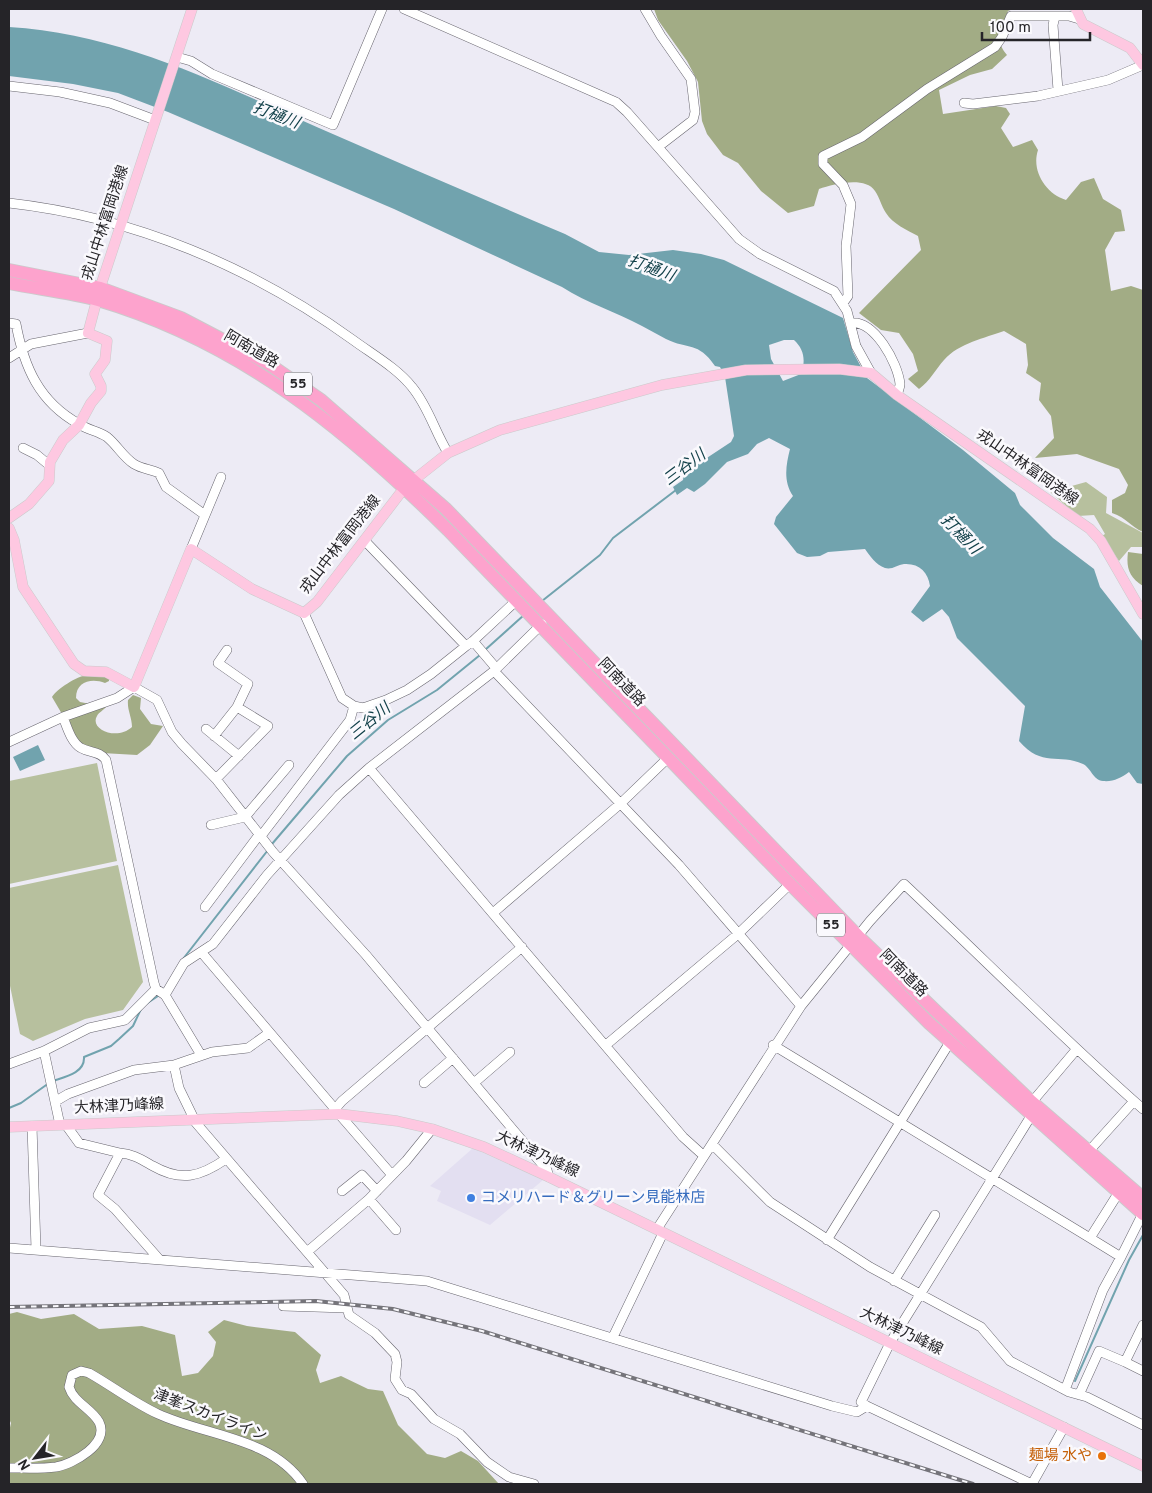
<svg xmlns="http://www.w3.org/2000/svg" width="1152" height="1493" font-family="Overpass,'Noto Sans JP',sans-serif">
<style>
.built{fill:#e3dff1}
.green{fill:#b7c09e}
.forest{fill:#a2ac85}
.water{fill:#71a3ae;fill-rule:evenodd}
.lines{fill:none;stroke-linecap:round;stroke-linejoin:round}
.stream{stroke:#71a3ae;stroke-width:2}
.minor-casing{stroke:#68666f;stroke-width:10}
.major-casing{stroke:#cbcacb;stroke-width:11}
.highway-casing{stroke:#cbcacb;stroke-width:14}
.minor{stroke:#fff;stroke-width:9}
.major{stroke:#fec8e1;stroke-width:10}
.highway{stroke:#fda3cd;stroke-width:12}
.rail-casing{stroke:#75747a;stroke-width:4}
.rail{stroke:#faf9fd;stroke-width:2;stroke-dasharray:5.5;stroke-linecap:butt}
.shop-dot{fill:#3f7fe0;stroke:#faf9fd;stroke-width:2}
.food-dot{fill:#e8710a;stroke:#faf9fd;stroke-width:2}
.labels{text-anchor:middle;dominant-baseline:central;stroke-width:5;stroke-linejoin:round;paint-order:stroke}
.shield{fill:#faf9fd;stroke:#656468;stroke-width:1}
.shield-label{font-size:14px;font-weight:bold;fill:#252428}
.street-label{font-size:15px;fill:#252428;stroke:#faf9fd}
.shop-label{font-size:15px;fill:#366cbe;stroke:#faf9fd;text-anchor:start}
.food-label{font-size:15px;fill:#c56008;stroke:#faf9fd;text-anchor:end}
.water-label{font-size:16px;font-style:italic;fill:#103f48;stroke:#faf9fd}
</style>
<rect width="100%" height="100%" fill="#edebf5"/>
<!-- built -->
<path class="built" d="M473,1148L543,1180L490,1225L437,1201L441,1191L430,1186Z"/>
<!-- green -->
<path class="green" d="M1086,482L1107,497L1106,513L1143,533V547H1131L1119,561L1102,536L1105,534L1094,515L1078,516L1050,492Z
M97,763L117,861L9,884V781Z
M118,865L143,982L123,1010L85,1019L33,1041L20,1034L9,981V888Z"/>
<!-- forest -->
<path class="forest" d="M654,9H1013L1008,11C1002,28 994,41 1007,55L992,69L970,75L939,90L943,114L996,106L1006,108L1010,114L1001,128L1013,147L1032,140L1038,150C1031,171 1046,194 1066,200L1081,182L1094,178L1103,199L1121,210L1125,231L1115,232L1105,250L1111,291L1131,286L1143,290V532C1130,526 1127,518 1112,513V500L1125,493L1128,485L1119,469L1077,454L1035,458L1054,438L1051,416L1039,400L1041,383L1026,373L1028,365L1026,344L1004,331C985,338 959,343 944,360C935,370 930,381 919,389L908,379L918,371L913,354L899,333L881,330L859,313L921,250L918,236C907,230 893,224 886,213C881,206 880,198 875,191C865,176 834,184 819,189L814,206L788,213L761,191L738,163L723,155L707,134L702,121L698,82L687,61L658,20Z
M1128,552L1143,554V586C1129,577 1126,568 1128,552Z
M87,675L109,677V681L105,683C92,678 76,681 76,698L80,702L106,707C104,710 99,712 97,716C89,729 117,741 132,727C132,717 127,710 128,700L133,695L141,698L140,709L151,724L163,726L150,745L137,755L102,753L79,743L52,697C57,689 77,676 87,675Z
M17,1312L41,1319L74,1314L99,1329L142,1326L175,1335L182,1376L198,1373L213,1356L216,1342L208,1332L224,1320L247,1326L295,1332L321,1355L316,1370L320,1383L341,1376L368,1389L383,1391L398,1425L427,1454L445,1458L461,1451L478,1461L499,1484H9V1432L11,1423L9,1419V1314Z"/>
<!-- water -->
<path class="water" d="M9,27C122,34 217,83 319,128C401,164 483,199 565,234L599,252L629,255L673,250L701,254L724,260L843,318L853,352L867,378L963,450L1015,493L1020,505L1053,538L1094,569L1100,587L1143,642V784L1137,783L1129,772C1121,778 1113,782 1103,781C1093,780 1091,768 1083,764C1059,753 1042,768 1019,741L1025,706L957,638L949,617L942,609L923,622L911,612L930,586C928,572 919,563 904,564C897,565 892,570 885,568C876,565 870,556 865,549L828,552L820,556L807,557L797,553L774,524L776,517L793,496C783,481 786,465 790,449L769,438L757,444L748,454L727,462L705,484L694,492L687,488L677,495L673,487L683,480L684,473L731,442L734,436L725,377L720,367L715,366C698,341 688,350 666,339C658,335 650,330 642,326C616,312 587,303 562,287L394,209L168,112L118,93L73,84L9,76ZM784,340H794C804,349 806,361 801,374L783,381L771,359L769,345Z
M38,745L45,760L20,771L13,757Z"/>
<g class="lines">
<!-- stream -->
<path class="stream" d="M542,601L600,555L613,538L676,490
M485,650L524,615
M272,844L347,756L388,720L437,690L480,655
M183,959L268,850
M146,1004L161,994
M53,1081C65,1077 85,1073 84,1057L111,1046L119,1039L133,1026L141,1009
M9,1108L21,1103L49,1083
M1075,1381L1129,1260L1143,1235"/>
<defs>
<path id="minor" d="M404,9L616,102L627,112L739,239L760,254L834,291L847,311L856,346L871,373
M645,9L661,36L691,79L695,112L693,120L658,147
M1055,16L1053,25L1058,90
M177,57L191,61L212,74L333,125L382,9
M9,86L60,92L110,103L155,120
M964,103L973,104L1038,96L1108,80L1143,65
M9,203C134,217 252,267 353,340C372,354 397,368 412,387C428,406 435,432 448,453
M843,303L848,296L846,246L851,204L843,185L823,164V156L862,137L927,89L995,47L1002,37L1011,16H1069L1079,19
M9,323L16,324C24,367 39,402 79,424C88,430 98,431 107,437C117,445 123,457 134,464C142,469 150,469 159,473L166,487L205,515
M850,323C874,319 898,363 900,384C900,387 898,392 897,395
M9,358L31,344L88,333
M23,448L37,455L49,465
M365,541L466,646L473,641
M191,549L221,477
M304,613L342,698L354,706L363,708L386,700L407,690L431,674L466,646
M496,668L473,641L517,600
M494,671L679,865L801,1006
M63,717C67,727 71,742 81,748C90,753 100,751 106,760L154,983L156,989L165,995
M206,729L239,756
M214,736L237,707L248,684L218,663L227,650
M9,742L63,717L117,698L134,687L157,700L172,732L182,744L216,779L273,852L366,955L547,1170L549,1177
M369,768L683,1137L704,1156
M216,779L268,726L237,707
M211,825L245,817L289,765
M261,836L350,720L354,706
M205,907L259,835
M493,913L620,804L669,757
M202,953L335,1109
M606,1045L738,934L790,884
M773,1045L1090,1238L1119,1192
M44,1051L60,1125
M201,1055L165,995L184,963L213,944L267,875L339,795L369,768L494,671L542,624
M9,1064L44,1051L89,1028L125,1020L156,989
M174,1065L179,1088L196,1123L344,1295L349,1315L375,1333L395,1354L397,1362L395,1379L402,1390L411,1394L434,1419L460,1434L487,1462L509,1477L534,1484
M424,1083L453,1058
M474,1083L510,1052
M56,1101L68,1094L134,1070L174,1065L212,1052L248,1048L269,1033
M336,1114L335,1109L342,1101L522,947
M339,1114L392,1175
M66,1125L79,1143L120,1153L98,1195L115,1209L159,1259
M32,1126L36,1249
M712,1144L770,1202L870,1267L981,1327L1010,1361L1069,1392L1087,1397L1143,1425
M1089,1151L1134,1101
M120,1153C133,1154 142,1160 153,1166C181,1182 200,1177 226,1159
M342,1191L362,1175L377,1191
M369,1199L396,1230
M657,1229L801,1006L870,921L904,884C984,959 1061,1037 1143,1109
M1090,1238L1121,1257L1143,1213
M827,1240L950,1042
M9,1248L427,1281L832,1406L857,1412L867,1406L1032,1484
M307,1252L369,1199L406,1161L432,1129
M894,1281L935,1215
M283,1306L346,1308
M1143,1325L1125,1362L1143,1371
M613,1337L663,1233
M1065,1390L1103,1290L1121,1257
M1079,1395L1099,1351L1125,1362
M867,1406L861,1402L890,1343L1031,1116L1032,1102L1076,1050
M9,1468C24,1468 40,1469 56,1467C73,1464 110,1444 99,1422C91,1408 74,1403 69,1387L72,1375L81,1371L89,1373C112,1386 134,1403 158,1414C206,1436 271,1437 303,1484
M1032,1484L1064,1427"/>
<path id="major" d="M1076,9L1083,24L1130,48L1143,65
M9,518L29,504L49,481L50,462L63,440L79,425L91,403L101,391V386L95,374L105,360L107,341L88,333L100,288L192,9
M9,528L14,540L23,587L74,664L84,671L106,672L134,687L191,549L252,589L304,613L317,602L405,487L448,453L500,430L662,385L746,370L839,369L871,373L897,395L1090,529L1101,541L1143,614
M9,1127L339,1114L397,1121L432,1129L484,1147L549,1177L1143,1466"/>
<path id="highway" d="M9,270L100,288L181,318L269,364L321,400L446,509L858,936L939,1014L1032,1102L1143,1198
M9,283C38,289 69,292 98,300C240,342 345,428 448,530L790,884L929,1023L1143,1214"/>
</defs>
<!-- minor casing -->
<use href="#minor" class="minor-casing"/>
<!-- major casing -->
<use href="#major" class="major-casing"/>
<!-- highway casing -->
<use href="#highway" class="highway-casing"/>
<!-- minor -->
<use href="#minor" class="minor"/>
<!-- major -->
<use href="#major" class="major"/>
<!-- highway -->
<use href="#highway" class="highway"/>
<defs>
<path id="rail" d="M9,1307L316,1301L393,1309L482,1331L973,1484"/>
</defs>
<!-- rail casing -->
<use href="#rail" class="rail-casing"/>
<!-- rail -->
<use href="#rail" class="rail"/>
</g>
<!-- markers -->
<circle class="shop-dot" cx="471" cy="1198" r="5"/>
<circle class="food-dot" cx="1102" cy="1456" r="5"/>
<g class="labels">
<!-- shield labels -->
<g class="shield">
<rect x="284" y="372.5" width="28" height="23" rx="4"/>
<rect x="817" y="913.5" width="28" height="23" rx="4"/>
</g>
<g class="shield-label">
<text x="298" y="384">55</text>
<text x="831" y="925">55</text>
</g>
<!-- street labels -->
<g class="street-label">
<text transform="translate(106 223) rotate(-72)">戎山中林富岡港線</text>
<text transform="translate(251 350) rotate(30)">阿南道路</text>
<text transform="translate(1027 468) rotate(35)">戎山中林富岡港線</text>
<text transform="translate(341 545) rotate(-52)">戎山中林富岡港線</text>
<text transform="translate(621 683) rotate(46)">阿南道路</text>
<text transform="translate(903 974) rotate(45)">阿南道路</text>
<text transform="translate(119 1107) rotate(-3)">大林津乃峰線</text>
<text transform="translate(537 1155) rotate(25)">大林津乃峰線</text>
<text transform="translate(901 1332) rotate(26)">大林津乃峰線</text>
<text transform="translate(210 1416) rotate(21)">津峯スカイライン</text>
</g>
<!-- shop labels -->
<g class="shop-label">
<text x="481" y="1198">コメリハード＆グリーン見能林店</text>
</g>
<!-- food labels -->
<g class="food-label">
<text x="1092" y="1456">麺場 水や</text>
</g>
<!-- water labels -->
<g class="water-label">
<text transform="translate(276 116) rotate(21)">打樋川</text>
<text transform="translate(651 269) rotate(20)">打樋川</text>
<text transform="translate(685 468) rotate(-37)">三谷川</text>
<text transform="translate(960 535) rotate(45)">打樋川</text>
<text transform="translate(370 722) rotate(-39)">三谷川</text>
</g>
</g>
<!-- border -->
<rect width="1152" height="1493" fill="none" stroke="#252428" stroke-width="20"/>
<!-- north arrow -->
<g transform="translate(35 1458) rotate(239)" stroke="#faf9fd" stroke-width="4" paint-order="stroke">
<path d="M0-4L9 19L0 12L-9 19Z" fill="#252428"/>
<text y="-8" font-size="14" font-weight="bold" text-anchor="middle" fill="#252428">N</text>
</g>
<!-- scale -->
<path d="M982 32v8h108v-8" fill="none" stroke="#252428" stroke-width="2.5"/>
<text x="990" y="32" font-size="15" fill="#252428" stroke="#faf9fd" stroke-width="4" paint-order="stroke">100 m</text>
</svg>
